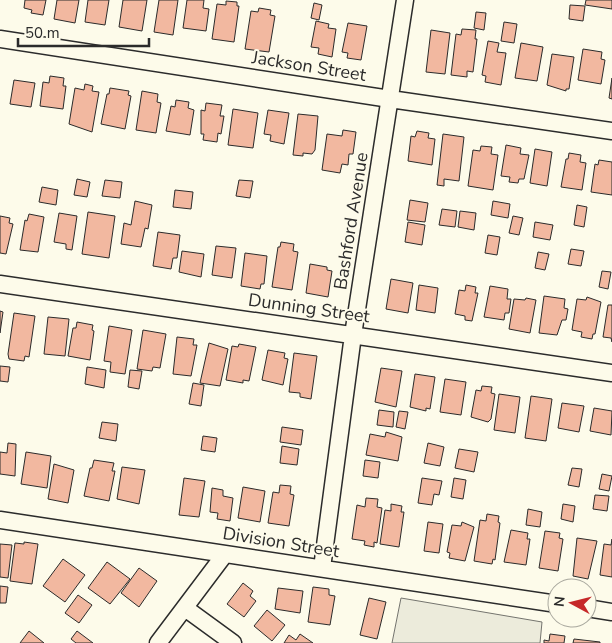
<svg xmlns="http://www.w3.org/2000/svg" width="612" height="643" font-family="'Nunito Sans',sans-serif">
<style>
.green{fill:#ecebdb;stroke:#74746e}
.building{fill:#f2b8a0;stroke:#2b2b2b}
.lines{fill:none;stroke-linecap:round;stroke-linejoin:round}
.minor-casing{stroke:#2b2b2b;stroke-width:19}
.minor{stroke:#fdfbea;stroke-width:16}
.labels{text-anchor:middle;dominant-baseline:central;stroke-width:4;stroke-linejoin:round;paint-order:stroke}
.street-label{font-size:18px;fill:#2b2b2b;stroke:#fdfbea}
</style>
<rect width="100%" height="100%" fill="#fdfbea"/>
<!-- green -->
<path class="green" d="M401,598L542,622L540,643H392Z"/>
<!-- building -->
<path class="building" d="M25,0H46L43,15L31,13L32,10L24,8Z
M57,0H79L75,23L54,19Z
M88,0H109L105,25L85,22Z
M123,0H147L142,31L119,27Z
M159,0H178L173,35L154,32Z
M187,0H204L203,8L209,9L206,31L183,28Z
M586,0H612V9L585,5Z
M226,1L237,2V6H239L234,42L212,39L217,4L226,5Z
M314,3L322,5L319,20L311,18Z
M570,5L585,6L583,21L569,19Z
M259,8L271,10L270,15L275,16L269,52L245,49L251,11L258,12Z
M476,12L486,13L484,30L474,28Z
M316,21L329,24L328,28L336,29L332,57L318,54L319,48L311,47Z
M504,22L517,24L514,43L501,41Z
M348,23L367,26L361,60L347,58L348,53L342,52Z
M462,29L476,30L475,39H477L473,72L467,71V77L451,75L456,34L461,35Z
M431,30L450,33L445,74L426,72Z
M488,41L499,43L497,52L506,53L501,85L485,82L486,76L482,75Z
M521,43L543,47L537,81L515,78Z
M583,49L602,52L601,59L605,60L601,84L578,80Z
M552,54L574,57L569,89H566V91L547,85Z
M50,76L64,78L63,86H66L63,109L40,106L43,82L49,83Z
M612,78V99L609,98Z
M14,80L35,83L31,107L10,104Z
M85,84L93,86L92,91L99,92L92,132L69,124L75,88L84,90Z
M110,88L129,91L128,95L131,96L125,129L101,124L107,94H109Z
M142,91L158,94L157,102L161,103L156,133L136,130Z
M176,100L189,102L188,108L194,110L190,135L166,131L171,106L175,107Z
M206,103L222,105L220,116H224L221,134L218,133L217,142L203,140L204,134H201V110L205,111Z
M233,109L258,113L253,148L228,145Z
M268,110L289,113L284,144L270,141L271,135L264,134Z
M298,114L318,116L315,150L312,154L303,153V156L293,155Z
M343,130L356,132L353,154H349L348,165L342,164L340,173L322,170L327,134L342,136Z
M417,131L429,133L428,138L435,139L432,165L408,161L411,136L415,137Z
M443,134L464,137L459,181L444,179V186L437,185Z
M506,145L521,148L520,154L529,155L524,179H519L518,183L509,182L510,177L501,176Z
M481,146L492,147L491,154L498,155L493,190L468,186L473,150L480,151Z
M535,149L552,152L547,186L530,183Z
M569,153L581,155L580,162L586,163L582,190L561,187L566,159H568Z
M599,160L612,162V195L591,192L595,164L598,165Z
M77,179L90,182L87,197L74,195Z
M105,180L122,182L120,198L102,196Z
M239,180L253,181L250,198L236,196Z
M42,187L58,190L56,205L39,202Z
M175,190L193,192L191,209L173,207Z
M410,200L428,203L425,222L407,220Z
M135,201L152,205L148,229L145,228L141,247L121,244L124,223L131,225Z
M493,201L510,204L508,218L491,215Z
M577,205L587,207L584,227L574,225Z
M442,209L457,211L455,227L439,225Z
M460,211L476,213L474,230L458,227Z
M88,212L115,216L109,258L82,254Z
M59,213L77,216L72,250L66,249V244L54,242Z
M29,214L44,217L38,252L20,250L25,220L27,221Z
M0,216L10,218L9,223L13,224L6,254L0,253Z
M513,216L523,218L519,235L509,233Z
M408,222L425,225L422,245L405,242Z
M535,222L553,225L550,240L533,237Z
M158,232L180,235L177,258H173L171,269L153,266Z
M488,235L500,237L497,255L485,253Z
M281,242L294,244L293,251L298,252L292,290L272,287L278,247H280Z
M216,246L236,248L232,278L212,275Z
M571,249L584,251L581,266L568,264Z
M182,251L204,254L201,277L179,272Z
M538,252L549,254L545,270L535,268Z
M245,253L267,256L264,284H261L260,289L241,286Z
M310,264L327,267V270L332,271L328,297L306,293Z
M602,271L611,272L608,289L599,287Z
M391,279L413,283L408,313L386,309Z
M419,285L438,288L435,313L416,310Z
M466,285L476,287L475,293H478L472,321L465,320V316L455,314L459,290L465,291Z
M490,286L508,289L507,299H511L509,313H505L504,320L484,317Z
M544,296L565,299L564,308L568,309L566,320H562L557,335L539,333Z
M587,297L601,302L595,334H593L592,339L581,337L582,332L572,330L577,299L586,300Z
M526,298L536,300L530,333L509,329L514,299L525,300Z
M608,305H612V342L611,338L603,337Z
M0,311L3,312L0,333Z
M14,313L35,316L29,357L25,356L24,361L9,359L8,354Z
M48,317L69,319L65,356L44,354Z
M77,322L93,325L92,330L94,331L90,360L68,356L73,328H76Z
M109,326L132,330L125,374L110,372L111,362L104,361Z
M143,330L166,334L160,368L153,367L152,371L137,369Z
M177,337L194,339L193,345H197L191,376L173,374Z
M209,343L228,349L220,386L200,383Z
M239,344L256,347L249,381L243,380V383L226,380L232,346L238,347Z
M268,350L285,353L284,358L288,359L283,385L262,380Z
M294,353L317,356L311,399L300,397V393L289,392Z
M0,366L10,367L8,382L0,381Z
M87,367L106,370L104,388L85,384Z
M381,368L402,371L396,407L375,402Z
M130,370L142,371L139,389L128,387Z
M415,374L435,377L430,409L426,408V411L410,407Z
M445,379L466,382L461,415L440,412Z
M193,383L204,385L201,406L189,404Z
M482,386L492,387L491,393L495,394L491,419L488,422L471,417L476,390L481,391Z
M499,394L520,397L515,433L494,430Z
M531,396L552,399L546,441L525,438Z
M562,403L584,406L579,432L558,428Z
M594,408L612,411L611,435L590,431Z
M379,410L394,412L393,427L377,425Z
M399,411L408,412L405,429L396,427Z
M102,422L118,424L116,441L99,438Z
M282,427L303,430L301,445L280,442Z
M386,432L402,437L398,461L366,455L370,434L385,437Z
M203,436L217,438L215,452L201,450Z
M8,443L16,444L15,476L0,474V452L7,453Z
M428,443L444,447L440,466L424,463Z
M282,446L299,449L297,465L280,463Z
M459,449L478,452L474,472L455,468Z
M26,452L51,456L47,488L21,484Z
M94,460L114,463L112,471H115L109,501L84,496L90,468H92Z
M365,460L380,462L378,478L363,476Z
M54,464L74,470L68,503L48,499Z
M122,467L145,470L139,504L117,499Z
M572,468L582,469L579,487L568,485Z
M602,474L612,476L609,491L599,489Z
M184,478L205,481L199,517L179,515Z
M422,478L442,481L439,495L434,494L432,505L418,503Z
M454,478L466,480L463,499L451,497Z
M280,485L291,486L290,494L294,495L289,526L268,523L273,492L279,493Z
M243,487L265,491L260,522L238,518Z
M212,488L223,490V496L233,498L230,521L217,519L218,513L210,512Z
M595,495L609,496L607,511L593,509Z
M366,498L378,499L377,507L382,508L377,543L374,542V547L364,545L365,541L352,539L357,505L365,507Z
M391,504L402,506L401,512H404L399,547L380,544L385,510L391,511Z
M563,504L575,506L573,522L561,519Z
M528,509L542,512L540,527L526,525Z
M487,514L499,516L498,522L500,523L495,560L493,559L492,564L474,561L480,520L486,521Z
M428,522L443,524L439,553L424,551Z
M462,522L474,527L465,561L449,558L450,553L447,552L452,525L461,526Z
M511,530L528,533L527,539H530L526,565L504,562Z
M545,531L560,533L559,538L563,539L558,571L539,568Z
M577,538L597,541L588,579L573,576Z
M612,539V577L600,575L604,544L611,545Z
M24,542L38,544L32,584L10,581L15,543L24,544Z
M0,544L12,545L8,578L0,577Z
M63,559L85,575L65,602L43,586Z
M107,562L130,579L110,604L88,588Z
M139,568L157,581L139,607L121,593Z
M243,583L253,591L250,596L256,601L244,617L227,604Z
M0,586L8,587L6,603H0Z
M313,587L329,589V595L335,596L330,625L308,622Z
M278,588L303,591L300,613L275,609Z
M78,595L92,605L79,623L65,613Z
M369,598L386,602L377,639L360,635Z
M267,610L285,625L272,641L254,626Z
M29,631L44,643H20Z
M77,631L93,643H76L71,639Z
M300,634L313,643H284L289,635L296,640Z
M550,634L565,636L564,643H544V640L549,641Z
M574,639L600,642V643H573Z"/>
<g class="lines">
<defs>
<path id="minor" d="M0,39L390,99L612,131
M0,284L612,373
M0,520L557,604
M322,568L353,335L405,0
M185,608L233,643
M587,608L612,612
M158,643L225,554"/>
</defs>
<!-- minor casing -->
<use href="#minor" class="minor-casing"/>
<!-- minor -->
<use href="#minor" class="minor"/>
</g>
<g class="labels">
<!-- street labels -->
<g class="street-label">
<text transform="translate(309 66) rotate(9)">Jackson Street</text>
<text transform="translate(351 221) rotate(-81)">Bashford Avenue</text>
<text transform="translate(309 308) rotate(8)">Dunning Street</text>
<text transform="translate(281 542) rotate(9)">Division Street</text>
</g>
</g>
<!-- north arrow -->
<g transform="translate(572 603) rotate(277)"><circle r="24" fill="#fdfbea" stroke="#a9a89e"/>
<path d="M0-4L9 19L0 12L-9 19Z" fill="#c62828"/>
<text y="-8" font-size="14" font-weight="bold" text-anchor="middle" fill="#2b2b2b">N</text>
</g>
<!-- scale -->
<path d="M18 38v8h131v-8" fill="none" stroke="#2b2b2b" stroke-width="2.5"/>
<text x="25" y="38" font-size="15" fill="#2b2b2b" stroke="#fdfbea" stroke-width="4" paint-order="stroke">50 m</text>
</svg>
